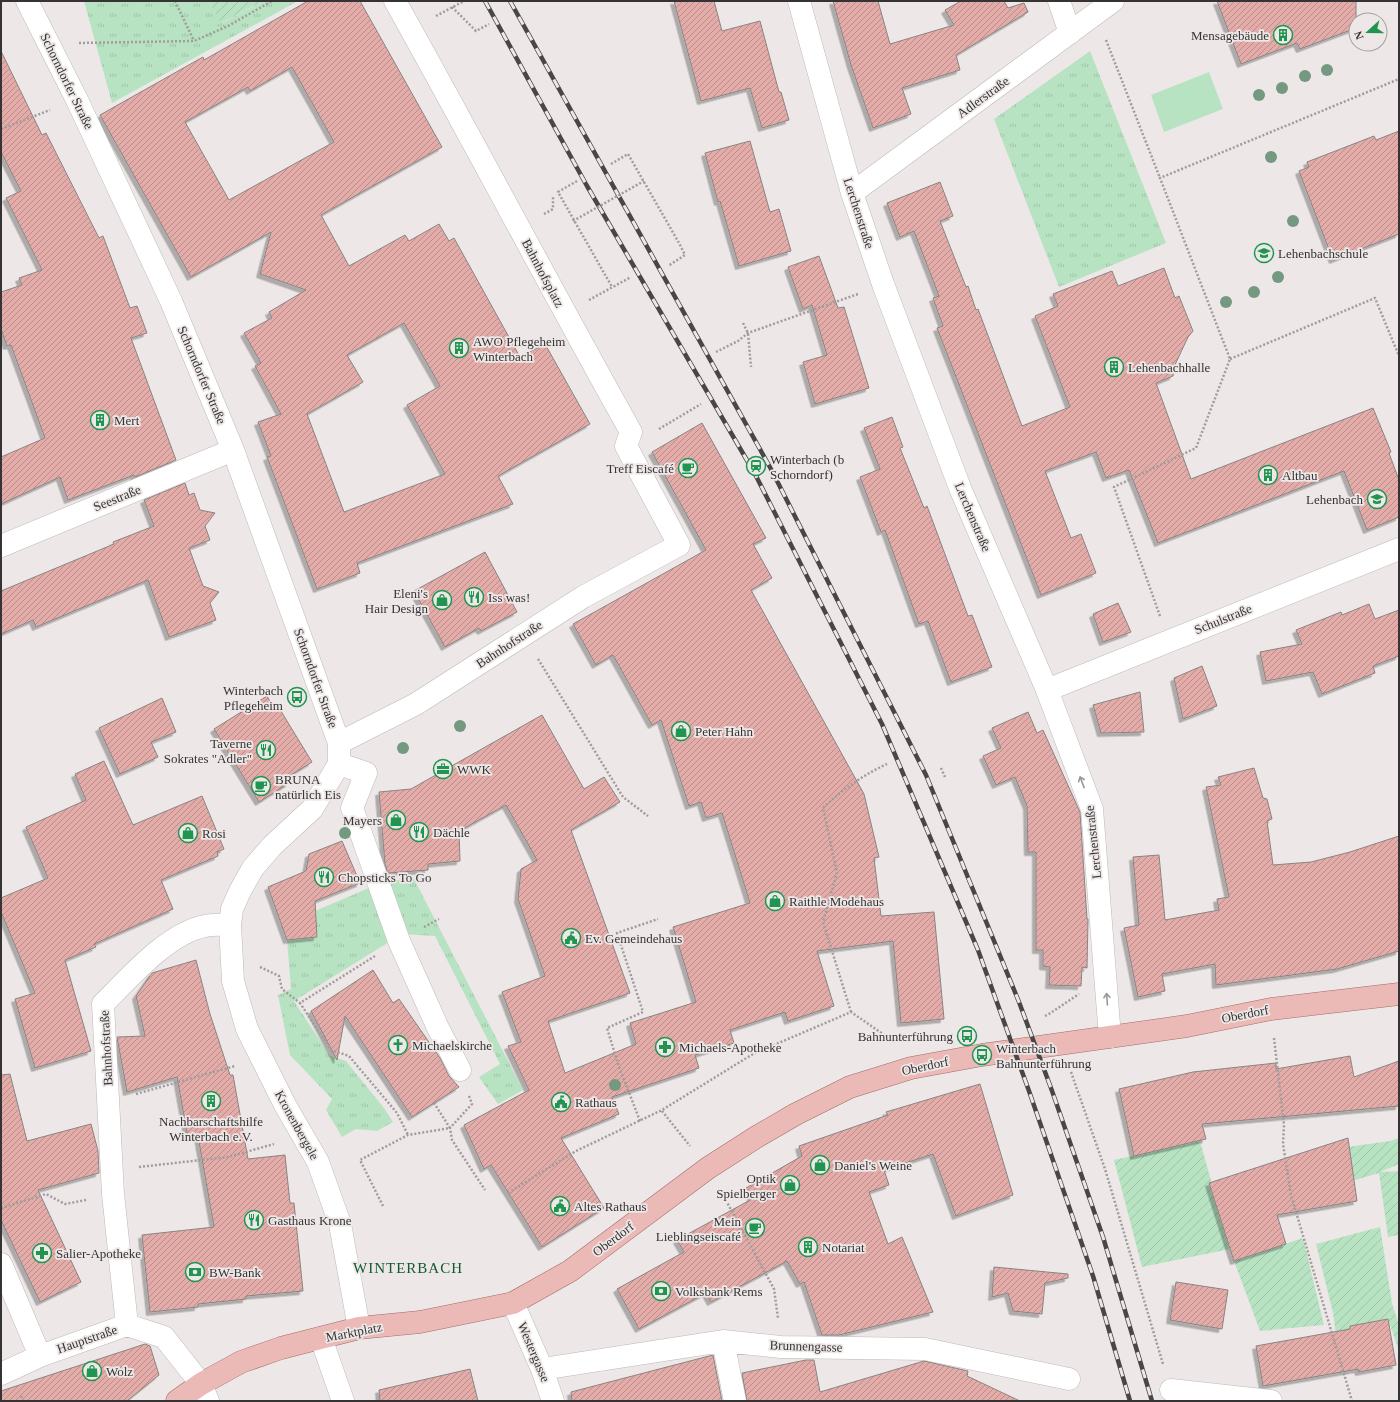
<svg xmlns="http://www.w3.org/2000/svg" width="1400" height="1402" font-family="Georgia,serif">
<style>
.park{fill:url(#park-tufts)}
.garden{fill:url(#garden-furrows)}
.pitch{fill:#b8e3c2}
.building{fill:url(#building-hatch);stroke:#888483;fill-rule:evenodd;filter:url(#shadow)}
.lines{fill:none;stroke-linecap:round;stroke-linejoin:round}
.minor-casing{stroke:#bdb9b8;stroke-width:23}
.major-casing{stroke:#a36c69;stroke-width:23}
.path{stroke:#a09c9c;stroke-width:2.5;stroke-dasharray:2 2;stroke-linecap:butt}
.minor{stroke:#fff;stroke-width:22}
.major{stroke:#ebb9b6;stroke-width:22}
.rail-casing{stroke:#494646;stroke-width:4.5}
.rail{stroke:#ede8e7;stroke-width:3;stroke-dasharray:9;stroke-linecap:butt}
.path-bridge{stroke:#a09c9c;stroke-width:2.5;stroke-dasharray:2 2;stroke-linecap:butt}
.tree{fill:#759881}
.oneway{stroke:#9a9999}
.labels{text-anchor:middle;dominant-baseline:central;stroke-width:3.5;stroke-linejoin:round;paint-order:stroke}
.poi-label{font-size:13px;fill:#353333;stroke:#ede8e7;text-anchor:start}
.street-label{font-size:13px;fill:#353333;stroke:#ede8e7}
.quarter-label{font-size:15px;letter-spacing:1px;fill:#105a2e;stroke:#ede8e7}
</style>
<defs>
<pattern id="park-tufts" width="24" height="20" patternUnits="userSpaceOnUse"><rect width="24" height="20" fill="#b8e3c2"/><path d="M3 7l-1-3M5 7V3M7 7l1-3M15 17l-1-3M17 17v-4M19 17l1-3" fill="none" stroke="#9fc3a7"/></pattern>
<pattern id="garden-furrows" width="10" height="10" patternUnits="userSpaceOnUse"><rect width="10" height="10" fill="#b8e3c2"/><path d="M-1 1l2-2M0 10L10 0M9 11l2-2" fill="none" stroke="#9fc3a7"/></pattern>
<pattern id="building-hatch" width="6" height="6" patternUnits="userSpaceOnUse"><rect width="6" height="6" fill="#e4aca9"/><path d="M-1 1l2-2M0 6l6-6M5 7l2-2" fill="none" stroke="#ba8d8a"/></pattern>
<filter id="shadow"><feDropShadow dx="-3.5" dy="3.5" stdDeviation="0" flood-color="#0004"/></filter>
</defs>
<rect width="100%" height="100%" fill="#ede8e7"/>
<!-- park -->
<path class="park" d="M84,1H209L222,23L264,1H298L112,103Z
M1090,51L1166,243L1059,287L994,119Z
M413,877L523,1090L498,1104L479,1077L500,1064L435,936L402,934L294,1001L330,1056L346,1061L384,1108L393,1122L377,1131L356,1129L342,1137L326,1110L332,1099L290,1055L278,995L291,989L287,940L317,937L315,911L378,884Z"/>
<!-- garden -->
<path class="garden" d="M209,1H264L221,23Z
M1399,1138V1164L1380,1172L1399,1171V1235L1388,1237L1379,1173L1342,1184L1333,1149L1390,1141Z
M1200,1141L1230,1249L1142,1267L1114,1160Z
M1380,1227L1392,1303L1399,1325V1351L1388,1319L1350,1326L1352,1336L1336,1335L1333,1313L1316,1244Z
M1303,1238L1324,1325L1260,1331L1234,1261Z"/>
<!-- pitch -->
<path class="pitch" d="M1209,72L1223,109L1164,132L1151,95Z"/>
<!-- building -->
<path class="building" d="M308,1H360L442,147L321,215L349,266L405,235L409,241L439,224L449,241L454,238L520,357L545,344L590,424L498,476L513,504L357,563L360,573L317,589L267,457L271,456L258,422L281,414L255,366L261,363L244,333L272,318L269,312L306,290L260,274L271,232L191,277L100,115L203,57L204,60ZM292,67L334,142L229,200L185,122L248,87L250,91ZM404,323L440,386L407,405L445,474L344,512L307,414L363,382L347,355Z
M674,1H714L722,31L760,21L779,92H781L789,120L762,128L750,88L701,101Z
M833,1H878L890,44L954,25L945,10L961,1H1004L1008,8L1024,3L1028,12L956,55L960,70L902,88L911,114L873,128L851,65Z
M1217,1H1356V28L1300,49L1297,43L1241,64Z
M1,51L42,135L46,133L99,238L103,236L130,308L137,306L147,333L131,338L176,460L135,477L134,475L68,500L60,477L1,504V457L45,438L11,345L7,346L1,329V292L22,285L19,278L42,270L6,198L21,191L1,152Z
M1399,131V234L1333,260L1299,171L1309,167L1307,162L1374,136L1376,140Z
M750,141L770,212L779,209L791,251L739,266L720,201L718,202L705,153Z
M940,182L953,216L940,221L966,287L968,286L976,310L978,309L1022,426L1070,407L1035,316L1058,306L1053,294L1112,271L1118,286L1164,268L1175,298L1179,296L1193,331L1188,337L1174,367L1173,376L1156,383L1191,479L1373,408L1391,452L1389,453L1399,480V517L1367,530L1344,471L1158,543L1129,470L1106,478L1096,452L1045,471L1071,538L1081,534L1096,573L1041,595L937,328L943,326L933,298L939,296L914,231L900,237L887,203Z
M819,256L838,308L844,307L869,388L815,404L803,362L827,355L812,305L803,309L788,267Z
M892,417L903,447L900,448L924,508L927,506L968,616L972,615L992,667L951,682L928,621L919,624L885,530L881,532L860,477L880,469L864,428Z
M702,423L766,538L753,544L772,578L751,590L864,794L879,857L874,858L881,916L934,912L944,1019L901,1023L893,941L817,951L834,1006L788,1021L785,1012L730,1030L734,1043L695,1055L699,1068L612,1097L619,1114L561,1138L604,1208L542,1247L491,1165L484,1169L464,1125L529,1090L508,1046L521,1042L502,992L545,976L518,899L521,869L537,860L506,805L459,831L460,861L428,864V870L388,873L385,864L379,792L411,789L542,715L584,789L604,777L620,802L571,830L630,993L548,1021L565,1073L636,1044L630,1023L696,1002L673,927L750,903L722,813L706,818L701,802L689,806L661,720L652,725L613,655L596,665L573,624L706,550L652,452Z
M185,483L189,495L194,493L200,510L215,513L205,526L210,540L189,548L203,586L219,592L210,603L216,620L169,637L148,580L36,627L33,620L1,634V591L114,544L113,542L154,526L144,500Z
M485,552L517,612L481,631L479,628L445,647L414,591Z
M1118,603L1131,632L1103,642L1093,614Z
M1369,604L1375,619L1399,610V656L1373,666L1375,673L1322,694L1313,672L1266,681L1260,652L1302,644L1296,630L1341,612L1342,615Z
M1202,666L1217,706L1183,719L1174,678Z
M1140,692L1144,732L1101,733L1093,705Z
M267,696L272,705L276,703L312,762L286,778L289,783L259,802L214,729Z
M162,698L176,732L151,742L158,757L120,774L99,728Z
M1028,712L1037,733L1043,730L1080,812L1087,919H1088L1087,968L1082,967L1081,986L1049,985L1050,967L1043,966V950H1036V852H1028L1027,806L1015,777L996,785L983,756L1001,748L992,728Z
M104,761L133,825L202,796L224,849L217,852L218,856L161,880L173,909L94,944L96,947L65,960L91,1051L35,1068L15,999L35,993L1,912V898L48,878L26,827L86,800L75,774Z
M1254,768L1263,798L1267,799L1272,819L1267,821L1273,865L1311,862L1350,852L1399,836V951L1337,969L1216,985L1215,964L1162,974L1165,991L1138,997L1124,928L1139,925L1133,857L1159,855L1165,920L1219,910L1217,899L1229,897L1206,787L1221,785L1218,777Z
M342,841L360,883L315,901L317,937L287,940L268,887L306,871L309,854Z
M196,960L210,1014L230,1075H233L248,1159L285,1155L290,1203H294L303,1291L246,1296V1299L198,1304V1307L150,1312L142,1235L214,1227L198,1136L188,1138L177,1077L127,1092L117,1037L145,1036L136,996L152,973Z
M373,970L393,1003L399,999L440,1058L449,1076L459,1087L412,1117L345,1016L337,1060L311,1011Z
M1350,1056L1354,1077L1399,1061V1106L1202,1124L1206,1139L1134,1156L1119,1089L1193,1072L1276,1063V1069Z
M10,1074L27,1141L91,1124L98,1151L99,1173L38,1190L81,1282L40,1302L1,1220V1075Z
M980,1084L1013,1195L956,1216L933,1154L884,1170L889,1185L869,1192L888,1244L902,1237L933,1312L839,1335H822L804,1282L800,1284L787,1261L711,1302L706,1293L639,1329L617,1289L684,1252L677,1240L752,1199L746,1188L802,1156L799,1146L888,1115L886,1112Z
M1348,1138L1357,1201L1277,1215L1286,1244L1234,1261L1209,1183Z
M994,1267L1068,1274V1278L1045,1283L1042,1314L1013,1311L1008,1293L992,1297Z
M1176,1282L1228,1290L1222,1329L1170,1320Z
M1388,1319L1396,1365L1359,1372L1358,1369L1263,1386L1256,1346L1350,1329V1326Z
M145,1344L150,1346L159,1375L127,1401H1V1391Z
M713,1355L722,1401H572L571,1392Z
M806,1360H814L820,1392L924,1361L968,1371L967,1376L1020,1401H747L742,1373Z
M470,1369L478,1401H380L379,1390Z"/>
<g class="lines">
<defs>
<path id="minor" d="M27,1L77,100L171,301L233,450L339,743V764
M799,1L852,193L883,284L960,488L1047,690L1092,809L1110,1037
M1059,1L1070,33
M852,193L1113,1
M1,546L233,450
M1047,690L1399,549
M339,743L416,704L583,597L679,545L626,446L631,432C551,289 475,144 395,1
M339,764L312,809L272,846L253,868L240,891L232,909L230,925L233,981L247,1029L285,1105L318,1162L340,1224L359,1328
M339,764L366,773L352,808L399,941L438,1028L460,1070
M1,1264L40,1356
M513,1303L542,1369L553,1401
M127,1325L113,1194L103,1004C129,978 168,933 205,926C212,924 222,925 230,925
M321,1338L343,1401
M723,1341L735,1401
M542,1369L723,1341L781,1347L925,1349L1069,1379
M1,1374L40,1356L127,1325L164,1337L201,1384L208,1401
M1171,1390L1271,1401"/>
<path id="major" d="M177,1401L201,1384L241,1362L281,1348L359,1328L420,1322L513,1303L570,1271L708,1168L758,1136L796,1114L850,1087L911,1068L982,1055L1187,1026L1271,1009L1399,994"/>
</defs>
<!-- minor casing -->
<use href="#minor" class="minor-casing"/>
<!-- major casing -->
<use href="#major" class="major-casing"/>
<!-- path -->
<path class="path" d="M175,1L194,41
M452,7L476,31L489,24
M436,16L464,1
M1106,40L1160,178
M79,43L194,41L228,26L272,1
M1,129L50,110
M611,164L628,154L679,243L685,255L668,266
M577,181L558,192L612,287
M544,214L553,209V196
M589,300L631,277
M743,323L748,333L751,367
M716,352L738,341L748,333L858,294
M1230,359L1375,298L1399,356
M659,429L701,404
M1160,616L1114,487L1196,448L1230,359L1160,178L1399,79
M538,659L623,797L648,816
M941,768L945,777
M424,927L439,919
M375,956L300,1003L331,1050L349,1056L397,1113L408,1135
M260,967L279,976L282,989L300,1003
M851,1012L823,922L837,873L823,808C842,790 863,775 887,764
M1045,1016L1049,1014L1079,994
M1274,1038L1284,1125L1283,1144L1291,1195L1352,1401
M1071,1072L1105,1169L1163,1364
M136,1094L235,1066
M469,1096L472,1104L450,1128L452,1140L485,1190
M662,1111L690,1146
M640,1121L618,1064L607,1028L643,1012L617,933L658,919
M139,1167L228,1157L274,1144
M508,1193L576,1151L662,1110L753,1054L851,1012L896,1043
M722,1193L774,1289L778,1318
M383,1206L360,1160L408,1135L450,1128L434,1103
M1,1208L46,1194L65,1204L86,1200
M21,1396L23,1401"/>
<!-- minor -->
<use href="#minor" class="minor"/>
<!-- major -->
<use href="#major" class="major"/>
<defs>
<path id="rail" d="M485,1L587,186L755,474L882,724L978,950L1029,1091L1093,1276L1130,1401
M510,1L771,469L926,775L1019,1002L1051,1088L1103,1237L1152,1401"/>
</defs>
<!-- rail casing -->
<use href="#rail" class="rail-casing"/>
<!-- rail -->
<use href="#rail" class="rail"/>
<!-- path-bridge -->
<path class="path-bridge" d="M573,221L644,181"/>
</g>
<!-- trees -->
<g class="tree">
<circle cx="1327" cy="70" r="6"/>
<circle cx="1305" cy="76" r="6"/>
<circle cx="1282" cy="88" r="6"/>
<circle cx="1259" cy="95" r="6"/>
<circle cx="1271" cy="157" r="6"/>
<circle cx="1293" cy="221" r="6"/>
<circle cx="1278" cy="277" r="6"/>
<circle cx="1254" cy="292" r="6"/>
<circle cx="1226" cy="302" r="6"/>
<circle cx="460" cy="726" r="6"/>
<circle cx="403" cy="748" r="6"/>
<circle cx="345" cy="833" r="6"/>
<circle cx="615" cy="1085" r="6"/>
</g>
<!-- one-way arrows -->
<defs><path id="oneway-shaft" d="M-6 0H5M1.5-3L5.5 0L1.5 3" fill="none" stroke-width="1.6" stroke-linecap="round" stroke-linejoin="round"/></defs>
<g class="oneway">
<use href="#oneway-shaft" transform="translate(1082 782) rotate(-111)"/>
<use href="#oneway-shaft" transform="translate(1107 999) rotate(-94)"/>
</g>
<!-- icons -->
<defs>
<symbol id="building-ring" viewBox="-11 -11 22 22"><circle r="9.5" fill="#ede8e7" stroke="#1f9550" stroke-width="1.5"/><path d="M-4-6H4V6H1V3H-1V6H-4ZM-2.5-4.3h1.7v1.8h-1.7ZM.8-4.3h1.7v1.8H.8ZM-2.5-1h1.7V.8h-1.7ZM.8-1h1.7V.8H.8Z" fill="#1f9550"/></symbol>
<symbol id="school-ring" viewBox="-11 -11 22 22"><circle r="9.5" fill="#ede8e7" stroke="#1f9550" stroke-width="1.5"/><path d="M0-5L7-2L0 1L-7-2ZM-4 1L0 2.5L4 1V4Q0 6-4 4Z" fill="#1f9550"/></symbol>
<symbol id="station-ring" viewBox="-11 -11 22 22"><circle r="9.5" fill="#ede8e7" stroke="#1f9550" stroke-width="1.5"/><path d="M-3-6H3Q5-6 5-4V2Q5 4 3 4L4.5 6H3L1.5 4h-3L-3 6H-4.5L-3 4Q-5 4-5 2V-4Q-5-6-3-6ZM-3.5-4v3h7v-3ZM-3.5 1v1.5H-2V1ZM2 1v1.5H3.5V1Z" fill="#1f9550"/></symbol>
<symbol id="cafe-ring" viewBox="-11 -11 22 22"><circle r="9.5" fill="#ede8e7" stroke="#1f9550" stroke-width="1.5"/><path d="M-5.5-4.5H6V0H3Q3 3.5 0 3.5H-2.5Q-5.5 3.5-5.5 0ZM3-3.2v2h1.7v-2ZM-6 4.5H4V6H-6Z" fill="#1f9550"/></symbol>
<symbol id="restaurant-ring" viewBox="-11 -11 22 22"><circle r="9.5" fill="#ede8e7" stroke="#1f9550" stroke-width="1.5"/><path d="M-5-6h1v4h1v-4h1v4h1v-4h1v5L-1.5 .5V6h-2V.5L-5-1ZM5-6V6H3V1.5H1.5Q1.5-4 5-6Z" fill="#1f9550"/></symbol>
<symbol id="shop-ring" viewBox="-11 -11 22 22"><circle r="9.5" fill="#ede8e7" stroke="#1f9550" stroke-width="1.5"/><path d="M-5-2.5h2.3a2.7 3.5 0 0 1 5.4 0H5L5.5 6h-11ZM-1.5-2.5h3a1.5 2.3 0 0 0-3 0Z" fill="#1f9550"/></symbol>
<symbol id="bus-ring" viewBox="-11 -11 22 22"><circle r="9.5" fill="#ede8e7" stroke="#1f9550" stroke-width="1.5"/><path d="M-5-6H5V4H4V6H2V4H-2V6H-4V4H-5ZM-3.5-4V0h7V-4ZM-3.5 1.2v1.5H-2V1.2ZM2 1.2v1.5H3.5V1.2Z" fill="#1f9550"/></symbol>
<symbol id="office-ring" viewBox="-11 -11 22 22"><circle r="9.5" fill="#ede8e7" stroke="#1f9550" stroke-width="1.5"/><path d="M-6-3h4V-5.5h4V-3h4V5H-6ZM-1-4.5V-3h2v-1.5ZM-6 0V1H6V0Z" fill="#1f9550"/></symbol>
<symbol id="civic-ring" viewBox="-11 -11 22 22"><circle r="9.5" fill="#ede8e7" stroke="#1f9550" stroke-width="1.5"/><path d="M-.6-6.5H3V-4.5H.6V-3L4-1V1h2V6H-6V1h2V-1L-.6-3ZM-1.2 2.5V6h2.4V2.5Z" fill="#1f9550"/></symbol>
<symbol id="church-ring" viewBox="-11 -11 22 22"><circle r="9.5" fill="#ede8e7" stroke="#1f9550" stroke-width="1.5"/><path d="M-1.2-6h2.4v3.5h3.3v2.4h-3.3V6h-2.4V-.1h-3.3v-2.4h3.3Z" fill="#1f9550"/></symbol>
<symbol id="pharmacy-ring" viewBox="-11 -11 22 22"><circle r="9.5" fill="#ede8e7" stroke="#1f9550" stroke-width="1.5"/><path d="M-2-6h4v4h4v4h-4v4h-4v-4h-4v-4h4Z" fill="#1f9550"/></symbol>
<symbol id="bank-ring" viewBox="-11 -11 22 22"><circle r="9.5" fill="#ede8e7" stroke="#1f9550" stroke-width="1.5"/><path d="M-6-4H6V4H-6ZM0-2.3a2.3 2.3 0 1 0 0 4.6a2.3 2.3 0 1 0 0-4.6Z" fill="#1f9550"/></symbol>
</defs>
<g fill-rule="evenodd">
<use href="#building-ring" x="1272" y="24" width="22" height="22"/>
<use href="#school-ring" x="1253" y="242" width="22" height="22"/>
<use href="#building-ring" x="448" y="337" width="22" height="22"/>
<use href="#building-ring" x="1103" y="356" width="22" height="22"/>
<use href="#building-ring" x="89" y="409" width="22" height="22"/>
<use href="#station-ring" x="745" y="455" width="22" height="22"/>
<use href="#cafe-ring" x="677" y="457" width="22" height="22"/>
<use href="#building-ring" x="1257" y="464" width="22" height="22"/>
<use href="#school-ring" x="1366" y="488" width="22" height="22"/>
<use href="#restaurant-ring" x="463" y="586" width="22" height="22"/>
<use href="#shop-ring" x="431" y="589" width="22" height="22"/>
<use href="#bus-ring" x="286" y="686" width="22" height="22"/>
<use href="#shop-ring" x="670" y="720" width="22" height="22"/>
<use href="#restaurant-ring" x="255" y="739" width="22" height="22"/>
<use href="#office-ring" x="432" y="758" width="22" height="22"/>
<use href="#cafe-ring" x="250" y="775" width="22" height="22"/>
<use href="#shop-ring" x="385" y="809" width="22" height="22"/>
<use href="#restaurant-ring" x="408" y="821" width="22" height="22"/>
<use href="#shop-ring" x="177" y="822" width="22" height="22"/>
<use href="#restaurant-ring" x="313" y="866" width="22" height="22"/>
<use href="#shop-ring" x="764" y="890" width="22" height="22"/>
<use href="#civic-ring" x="560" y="927" width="22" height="22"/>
<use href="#bus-ring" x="956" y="1025" width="22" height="22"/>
<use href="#church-ring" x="387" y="1034" width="22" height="22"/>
<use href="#pharmacy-ring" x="654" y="1036" width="22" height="22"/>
<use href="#bus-ring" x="971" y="1044" width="22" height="22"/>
<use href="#building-ring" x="200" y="1090" width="22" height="22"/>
<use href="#civic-ring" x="550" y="1091" width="22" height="22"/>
<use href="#shop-ring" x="809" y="1154" width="22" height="22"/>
<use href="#shop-ring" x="779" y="1174" width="22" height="22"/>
<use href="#civic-ring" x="549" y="1195" width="22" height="22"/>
<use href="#restaurant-ring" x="243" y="1209" width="22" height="22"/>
<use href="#cafe-ring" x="744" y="1217" width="22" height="22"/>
<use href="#building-ring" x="797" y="1236" width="22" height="22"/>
<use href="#pharmacy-ring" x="31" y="1242" width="22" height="22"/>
<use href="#bank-ring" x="184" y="1261" width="22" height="22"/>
<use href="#bank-ring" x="650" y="1280" width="22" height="22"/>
<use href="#shop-ring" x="81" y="1360" width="22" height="22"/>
</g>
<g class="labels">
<!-- poi labels -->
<g class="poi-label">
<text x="1269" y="35" text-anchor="end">Mensagebäude</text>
<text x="1278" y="253">Lehenbachschule</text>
<text x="473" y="341">AWO Pflegeheim<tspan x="473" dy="15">Winterbach</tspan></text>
<text x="1128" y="367">Lehenbachhalle</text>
<text x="114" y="420">Mert</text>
<text x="770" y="459">Winterbach (b<tspan x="770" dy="15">Schorndorf)</tspan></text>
<text x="674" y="468" text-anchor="end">Treff Eiscafé</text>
<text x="1282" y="475">Altbau</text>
<text x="1363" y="499" text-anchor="end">Lehenbach</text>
<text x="428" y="593" text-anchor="end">Eleni's<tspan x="428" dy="15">Hair Design</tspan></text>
<text x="488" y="597">Iss was!</text>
<text x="283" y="690" text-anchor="end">Winterbach<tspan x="283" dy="15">Pflegeheim</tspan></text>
<text x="695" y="731">Peter Hahn</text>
<text x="252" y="743" text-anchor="end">Taverne<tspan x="252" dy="15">Sokrates "Adler"</tspan></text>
<text x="457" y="769">WWK</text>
<text x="275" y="779">BRUNA<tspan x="275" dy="15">natürlich Eis</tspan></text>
<text x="382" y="820" text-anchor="end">Mayers</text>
<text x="433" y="832">Dächle</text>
<text x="202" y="833">Rosi</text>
<text x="338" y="877">Chopsticks To Go</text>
<text x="789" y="901">Raithle Modehaus</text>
<text x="585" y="938">Ev. Gemeindehaus</text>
<text x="953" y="1036" text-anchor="end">Bahnunterführung</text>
<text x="412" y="1045">Michaelskirche</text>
<text x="679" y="1047">Michaels-Apotheke</text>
<text x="996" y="1048">Winterbach<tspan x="996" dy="15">Bahnunterführung</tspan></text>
<text x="575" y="1102">Rathaus</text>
<text x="211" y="1121" text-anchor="middle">Nachbarschaftshilfe<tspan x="211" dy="15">Winterbach e.V.</tspan></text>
<text x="834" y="1165">Daniel's Weine</text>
<text x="776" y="1178" text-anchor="end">Optik<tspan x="776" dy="15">Spielberger</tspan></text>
<text x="574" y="1206">Altes Rathaus</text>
<text x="268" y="1220">Gasthaus Krone</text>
<text x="741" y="1221" text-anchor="end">Mein<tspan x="741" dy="15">Lieblingseiscafé</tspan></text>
<text x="822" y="1247">Notariat</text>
<text x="56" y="1253">Salier-Apotheke</text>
<text x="209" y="1272">BW-Bank</text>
<text x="675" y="1291">Volksbank Rems</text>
<text x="106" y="1371">Wolz</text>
</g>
<!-- street labels -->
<g class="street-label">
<text transform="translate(67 81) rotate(64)">Schorndorfer Straße</text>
<text transform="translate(983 97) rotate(-36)">Adlerstraße</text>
<text transform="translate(859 213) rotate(72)">Lerchenstraße</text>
<text transform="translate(543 273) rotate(62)">Bahnhofsplatz</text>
<text transform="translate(202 375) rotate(67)">Schorndorfer Straße</text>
<text transform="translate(117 498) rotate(-22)">Seestraße</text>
<text transform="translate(973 517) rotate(67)">Lerchenstraße</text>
<text transform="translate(1223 619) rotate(-22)">Schulstraße</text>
<text transform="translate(509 644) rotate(-33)">Bahnhofstraße</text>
<text transform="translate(316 678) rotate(70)">Schorndorfer Straße</text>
<text transform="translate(1093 842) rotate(-96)">Lerchenstraße</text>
<text transform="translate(1245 1014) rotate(-11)">Oberdorf</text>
<text transform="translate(106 1048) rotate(-93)">Bahnhofstraße</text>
<text transform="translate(925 1066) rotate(-12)">Oberdorf</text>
<text transform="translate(297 1125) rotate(61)">Kronenbergele</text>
<text transform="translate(613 1239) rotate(-37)">Oberdorf</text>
<text transform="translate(354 1332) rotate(-11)">Marktplatz</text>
<text transform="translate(87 1339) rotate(-19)">Hauptstraße</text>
<text transform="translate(806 1346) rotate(2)">Brunnengasse</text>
<text transform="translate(534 1352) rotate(67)">Westergasse</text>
</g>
<!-- quarter labels -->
<g class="quarter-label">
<text x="408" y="1268">WINTERBACH</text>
</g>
</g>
<!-- border -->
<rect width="1400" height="1402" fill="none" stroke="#353333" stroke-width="4"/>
<!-- north arrow -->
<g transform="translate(1368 32) rotate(249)"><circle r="19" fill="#ede8e7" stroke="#a3a09f"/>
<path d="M0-3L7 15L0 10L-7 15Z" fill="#1f9550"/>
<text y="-6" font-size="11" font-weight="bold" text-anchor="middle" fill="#353333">N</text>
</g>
</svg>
